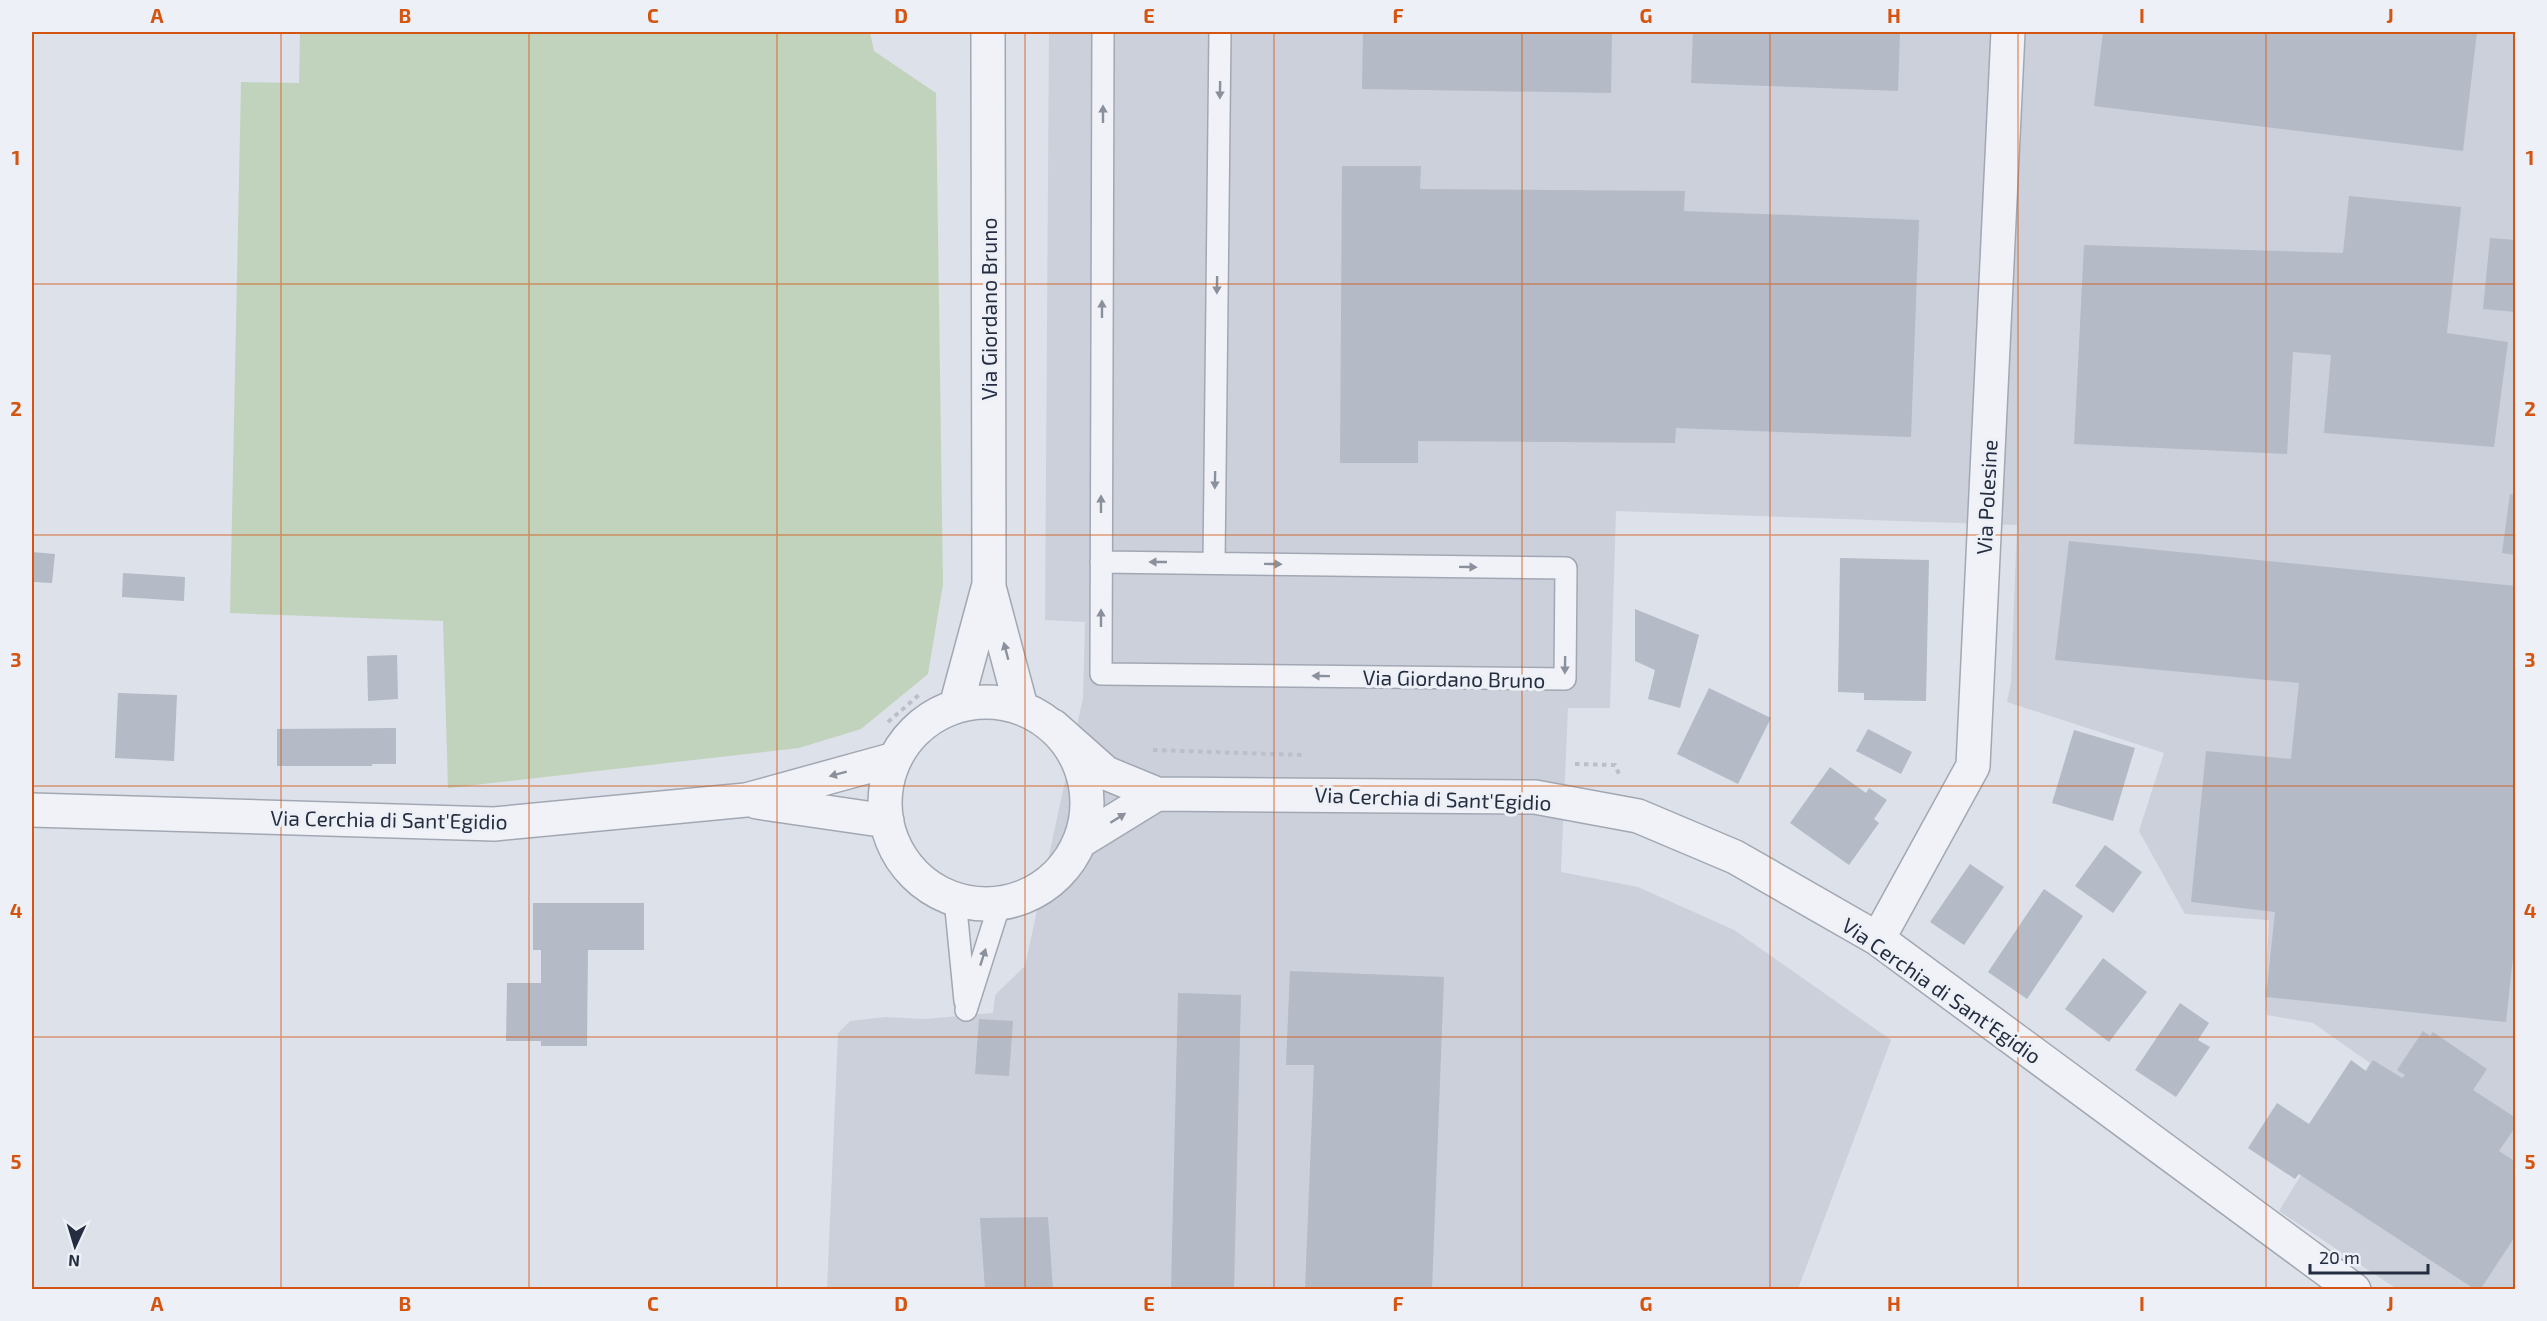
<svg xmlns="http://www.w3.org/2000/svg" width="2547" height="1321" font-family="'Exo 2',sans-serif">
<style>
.built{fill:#cbd0db}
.green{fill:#c2d3bd}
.building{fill:#b4bac6}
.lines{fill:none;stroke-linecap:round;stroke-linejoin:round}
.lane-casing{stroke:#a2a8b3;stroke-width:24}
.street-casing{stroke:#a2a8b3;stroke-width:36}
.path{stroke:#bbbfc8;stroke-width:4;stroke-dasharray:4.5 4.5;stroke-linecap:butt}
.lane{stroke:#f0f2f7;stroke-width:21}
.street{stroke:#f0f2f7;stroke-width:33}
.oneway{fill:#8a909c}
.grid{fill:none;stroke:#d45511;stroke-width:1.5;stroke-opacity:0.55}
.labels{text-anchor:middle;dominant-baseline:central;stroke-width:6;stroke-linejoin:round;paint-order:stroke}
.street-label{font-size:21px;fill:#252e41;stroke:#edf0f6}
.neatline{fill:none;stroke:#d45511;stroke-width:2}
.grid-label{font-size:20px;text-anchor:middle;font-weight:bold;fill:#d45511}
</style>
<rect width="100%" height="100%" fill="#dde1e9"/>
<!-- built -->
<path class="built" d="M1049,32H2515V1289H2397L2279,1211L2370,1063L2313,1023L2267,1015L2265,994L2269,920L2185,914L2139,831L2164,753L2007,702L2011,683L2017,525L1616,511L1610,708H1568L1561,872L1638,887L1734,930L1891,1040L1798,1289L827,1290L838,1033L850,1021L885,1017L924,1019L993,1013L995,995L1025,966L1083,698L1085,622L1045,620Z"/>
<!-- green -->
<path class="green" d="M300,32H870L874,51L936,93L943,584L928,674L861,729L799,748L448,788L443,621L230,613L241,82L299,83Z"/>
<!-- building -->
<path class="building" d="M1363,32H1612L1611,93L1362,89Z
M1693,32H1900L1898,91L1691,83Z
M2103,32H2477L2463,151L2094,106Z
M1342,166H1421L1420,189L1685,191L1684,211L1919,220L1911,437L1676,428L1675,443L1418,441V463H1340Z
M2349,196L2461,207L2447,333L2508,342L2494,447L2324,433L2331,355L2293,352L2287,454L2074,444L2084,245L2343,253Z
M2490,238L2516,240V312L2483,309Z
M2510,494L2516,495V555L2502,553Z
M2069,541L2516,586V929L2506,1022L2266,997L2275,912L2191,902L2206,751L2291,759L2299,683L2055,660Z
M32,552L55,554L52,583L34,582L33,593Z
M1840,558L1929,560L1926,701L1864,700V693L1838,692Z
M123,573L185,577L184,601L122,597Z
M1635,609L1699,635L1680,708L1648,699L1655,670L1635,661Z
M397,655L398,699L368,701L367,656Z
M1709,688L1771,718L1738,784L1677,754Z
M118,693L177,695L174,761L115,758Z
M396,728V764H372V766H277V729Z
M1868,729L1912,752L1901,774L1856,751Z
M2074,730L2135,748L2113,821L2052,803Z
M1830,767L1866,793L1869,788L1887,800L1874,819L1879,823L1849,865L1790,823Z
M2105,845L2142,872L2113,913L2075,886Z
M1970,864L2004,887L1964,945L1930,922Z
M2044,889L2083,916L2027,999L1988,972Z
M533,903H644V950H588L587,1046H541V1041H506L507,983H541V950H533Z
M2103,958L2147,992L2109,1042L2065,1009Z
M1290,971L1444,977L1432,1290H1305L1314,1065H1286Z
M1178,993L1241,995L1234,1290H1171Z
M2180,1003L2209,1023L2198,1040L2210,1047L2176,1097L2135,1070Z
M979,1019L1013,1021L1009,1076L975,1074Z
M2423,1031L2430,1036L2433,1032L2487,1069L2473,1090L2516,1118V1126L2499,1151L2516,1162V1235L2480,1290H2476L2299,1174L2295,1179L2248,1148L2277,1103L2309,1124L2351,1060L2366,1071L2373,1060L2402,1078L2405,1075L2397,1070Z
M1048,1217L1053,1290H985L980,1218Z"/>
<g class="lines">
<defs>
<path id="lane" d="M1101,562L1566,568L1565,679L1101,674L1103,32
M1214,563L1220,32
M955,899L965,1001
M966,1010L1000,903"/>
<path id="street" d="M988,32L989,587L1021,707
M885 803a101 101 0 1 1 202 0a101 101 0 1 1-202 0Z
M956,706L988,588
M1053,726L1106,773L1157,794L1535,797L1638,816L1735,857L1878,939L2354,1290
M757,802L887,821
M32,810L494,824L746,800L895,759
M1079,842L1157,794
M1878,939L1973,766L2008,32"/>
</defs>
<!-- lane casing -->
<use href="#lane" class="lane-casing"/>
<!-- street casing -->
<use href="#street" class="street-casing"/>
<!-- path -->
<path class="path" d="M888,722L920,694
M1153,750L1304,755
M1575,764L1615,765L1619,774"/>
<!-- lane -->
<use href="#lane" class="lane"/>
<!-- street -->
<use href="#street" class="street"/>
</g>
<!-- one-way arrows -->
<defs><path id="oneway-solid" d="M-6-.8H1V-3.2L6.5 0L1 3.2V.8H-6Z" transform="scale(1.5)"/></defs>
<g class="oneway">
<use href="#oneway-solid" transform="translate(1220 90) rotate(91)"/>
<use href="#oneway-solid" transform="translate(1103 114) rotate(-90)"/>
<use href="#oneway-solid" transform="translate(1217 285) rotate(91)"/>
<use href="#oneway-solid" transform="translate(1102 309) rotate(-90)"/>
<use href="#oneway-solid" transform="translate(1215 480) rotate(91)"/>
<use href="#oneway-solid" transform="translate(1101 504) rotate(-90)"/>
<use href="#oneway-solid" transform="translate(1158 562) rotate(-180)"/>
<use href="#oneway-solid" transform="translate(1273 564) rotate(1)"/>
<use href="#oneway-solid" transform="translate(1468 567) rotate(1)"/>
<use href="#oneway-solid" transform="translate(1101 618) rotate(-90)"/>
<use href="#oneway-solid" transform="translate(1006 651) rotate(-105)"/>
<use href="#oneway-solid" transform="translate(1565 665) rotate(91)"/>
<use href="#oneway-solid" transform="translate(1321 676) rotate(-179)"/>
<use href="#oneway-solid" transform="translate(838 774) rotate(165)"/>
<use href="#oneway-solid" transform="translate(1118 818) rotate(-32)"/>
<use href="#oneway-solid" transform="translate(983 957) rotate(-72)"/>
</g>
<!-- grid -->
<path class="grid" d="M281,32V1290M529,32V1290M777,32V1290M1025,32V1290M1274,32V1290M1522,32V1290M1770,32V1290M2018,32V1290M2266,32V1290M32,284H2516M32,535H2516M32,786H2516M32,1037H2516"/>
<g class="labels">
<!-- street labels -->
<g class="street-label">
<text transform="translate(988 309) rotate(-90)">Via Giordano Bruno</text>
<text transform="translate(1986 497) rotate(-87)">Via Polesine</text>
<text transform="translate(1454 678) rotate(1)">Via Giordano Bruno</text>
<text transform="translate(1433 798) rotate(2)">Via Cerchia di Sant'Egidio</text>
<text transform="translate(389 819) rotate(1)">Via Cerchia di Sant'Egidio</text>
<text transform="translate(1942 990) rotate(35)">Via Cerchia di Sant'Egidio</text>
</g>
</g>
<!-- border -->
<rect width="2547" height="1321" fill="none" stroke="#edf0f6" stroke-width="66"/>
<!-- north arrow -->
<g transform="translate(75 1246) rotate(184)" stroke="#edf0f6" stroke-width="4.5" paint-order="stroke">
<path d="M0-4.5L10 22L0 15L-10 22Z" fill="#252e41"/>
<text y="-9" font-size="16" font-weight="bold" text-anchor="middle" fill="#252e41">N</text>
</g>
<!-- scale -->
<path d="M2310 1264v9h118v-9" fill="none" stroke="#252e41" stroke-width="3"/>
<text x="2319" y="1264" font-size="18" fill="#252e41" stroke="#edf0f6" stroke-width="4.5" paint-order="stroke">20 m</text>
<rect x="33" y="33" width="2481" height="1255" class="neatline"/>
<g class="grid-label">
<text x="157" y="23">A</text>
<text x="405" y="23">B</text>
<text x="653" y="23">C</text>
<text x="901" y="23">D</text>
<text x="1149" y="23">E</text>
<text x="1398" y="23">F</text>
<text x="1646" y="23">G</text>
<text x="1894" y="23">H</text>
<text x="2142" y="23">I</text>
<text x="2390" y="23">J</text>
<text x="16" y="165">1</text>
<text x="2530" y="165">1</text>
<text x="16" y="416">2</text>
<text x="2530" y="416">2</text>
<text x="16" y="667">3</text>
<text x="2530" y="667">3</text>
<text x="16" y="918">4</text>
<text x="2530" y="918">4</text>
<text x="16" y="1169">5</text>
<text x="2530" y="1169">5</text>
<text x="157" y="1311">A</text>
<text x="405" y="1311">B</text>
<text x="653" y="1311">C</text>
<text x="901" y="1311">D</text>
<text x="1149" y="1311">E</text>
<text x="1398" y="1311">F</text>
<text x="1646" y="1311">G</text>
<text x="1894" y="1311">H</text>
<text x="2142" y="1311">I</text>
<text x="2390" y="1311">J</text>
</g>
</svg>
